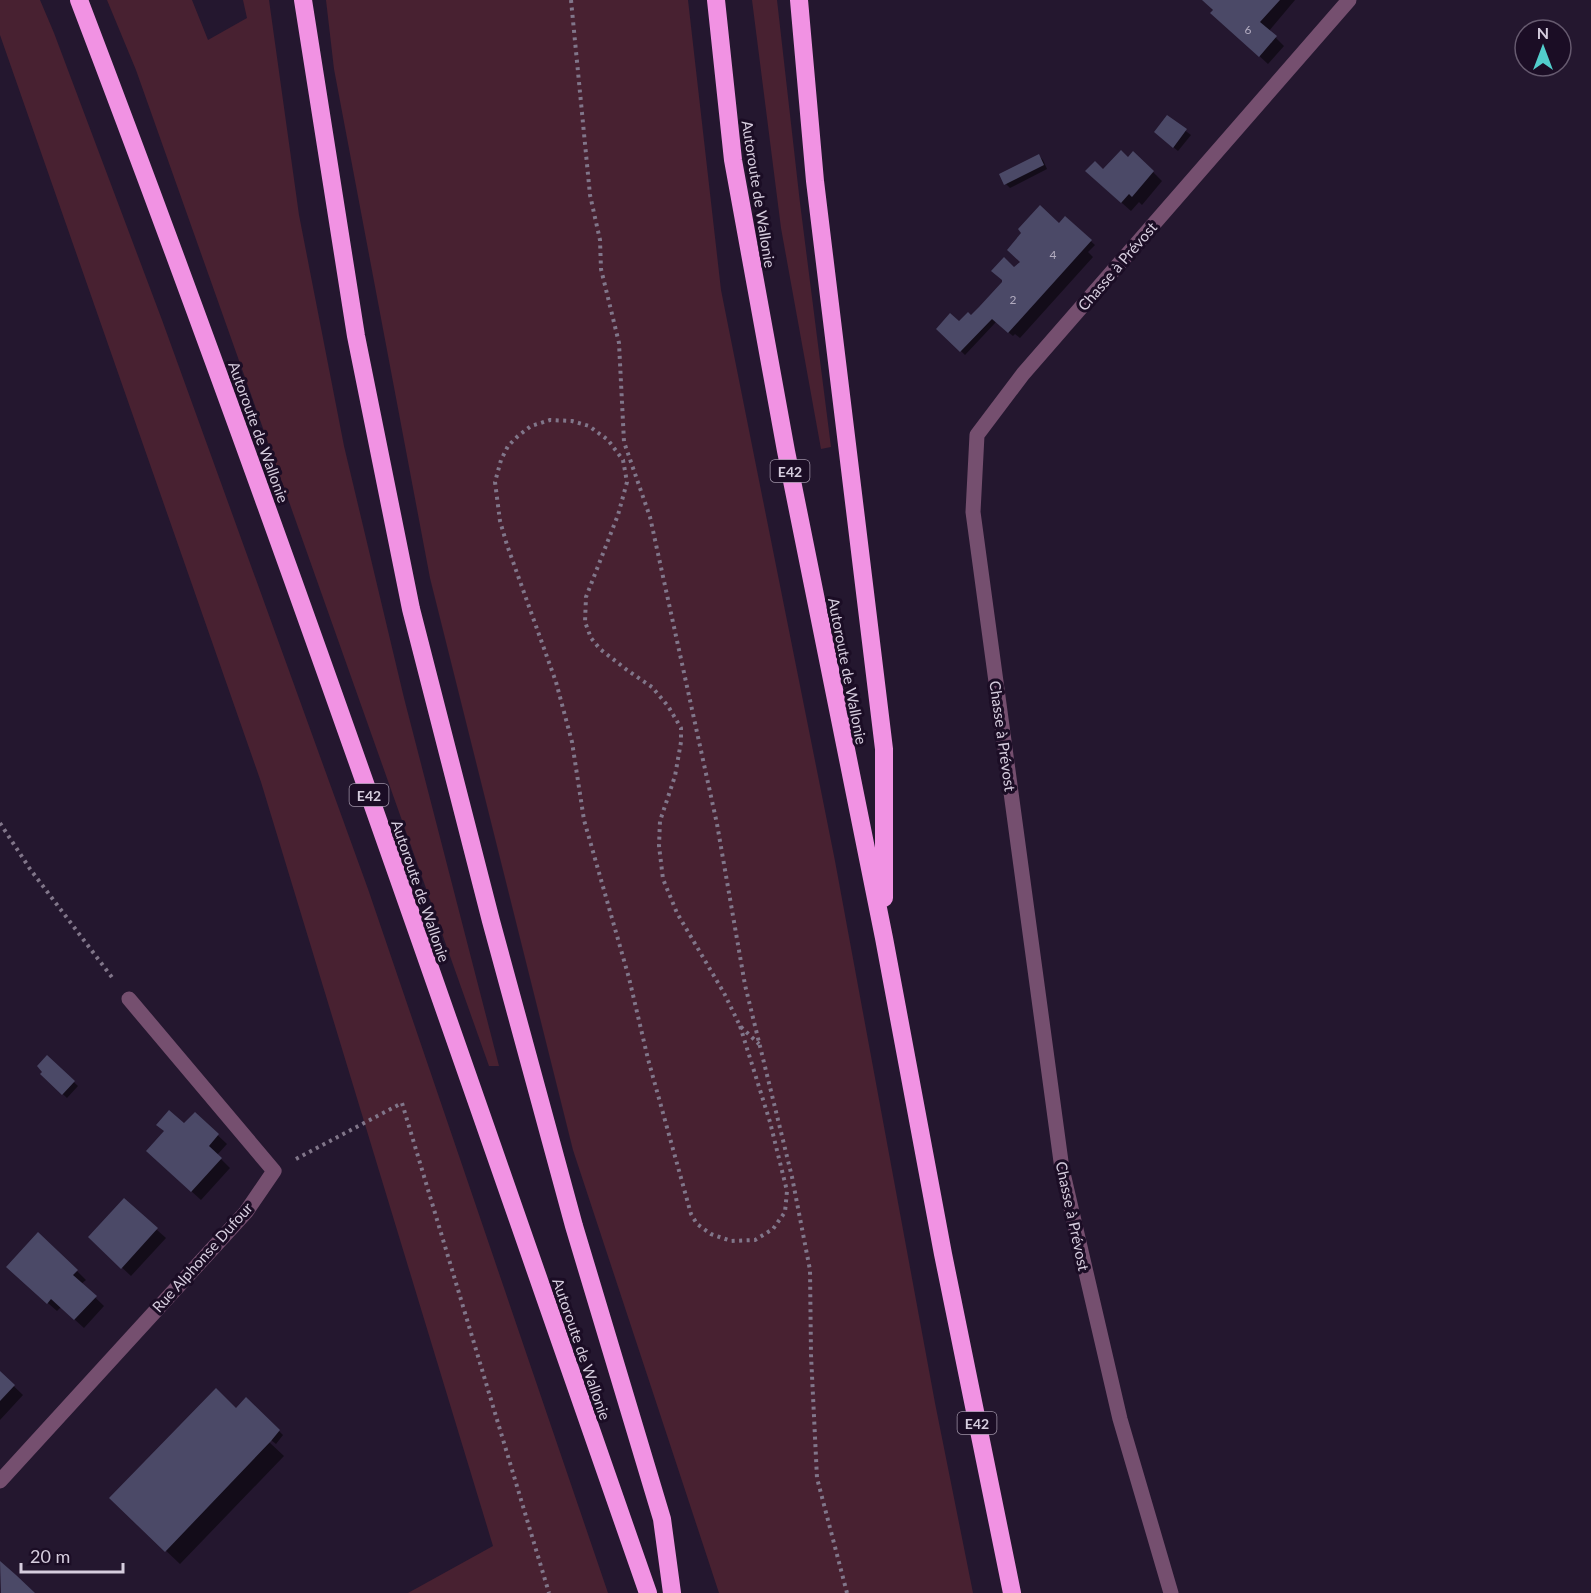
<svg xmlns="http://www.w3.org/2000/svg" width="1591" height="1593" font-family="Lato,sans-serif">
<style>
.green{fill:#482131}
.shadow{fill:#0007}
.building{fill:#4b4967}
.lines{fill:none;stroke-linecap:round;stroke-linejoin:round}
.path{stroke:#81768a;stroke-width:4;stroke-dasharray:3 4.5;stroke-linecap:butt}
.street{stroke:#754f6f;stroke-width:15}
.highway{stroke:#f192e3;stroke-width:18}
.labels{text-anchor:middle;dominant-baseline:central;stroke-width:6;stroke-linejoin:round;paint-order:stroke}
.number-label{font-size:12px;fill:#b3acc0}
.shield{fill:#1b0d25;stroke:#9e93a6;stroke-width:1.5}
.shield-label{font-size:14px;font-weight:bold;fill:#d6cdde}
.street-label{font-size:15px;fill:#d6cdde;stroke:#1b0d25}
</style>
<rect width="100%" height="100%" fill="#24172f"/>
<!-- green -->
<path class="green" d="M0,0H40L54,33L162,320L368,889L608,1593H408L493,1546L261,782L0,35Z
M107,0H192L208,40L247,18L243,0H269L299,215L344,446L404,698L499,1066H489L136,70Z
M326,0H688L721,290L835,861L935,1403L973,1593H719L573,1150L430,578L334,69Z
M752,0H777L800,203L831,447L821,449L781,228Z"/>
<!-- shadow -->
<path class="shadow" d="M1205,0H1295L1269,31L1284,46L1268,64L1221,21Z
M1167,117L1191,135L1178,151L1160,136Z
M1039,156L1043,160L1047,169L1010,188L1006,184Z
M1103,171L1153,172L1162,181L1142,205L1139,202L1131,211L1096,180Z
M1065,218L1095,245L1088,252L1093,257L1020,338L1015,334L1013,336L996,322L965,355L938,329L959,323L971,317L1015,270L1071,236Z
M47,1057L78,1086L67,1098L42,1074Z
M195,1114L227,1144L217,1155L230,1168L201,1200L157,1160L165,1132L184,1126Z
M157,1230L166,1238L131,1276L99,1246Z
M77,1271L86,1280L81,1284L104,1306L84,1328L61,1307L57,1311L17,1276Z
M0,1373L23,1395L0,1420Z
M246,1399L283,1435L276,1444L271,1440L269,1442L284,1456L180,1564L125,1512L241,1415Z"/>
<!-- building -->
<path class="building" d="M1202,0H1280L1260,22L1277,36L1259,57L1210,13L1213,10Z
M1167,115L1187,129L1173,148L1154,132Z
M1121,150L1128,157L1133,151L1154,171L1132,197L1129,194L1121,203L1085,171L1095,161L1103,169Z
M1039,154L1044,165L1004,185L999,174Z
M1040,205L1059,223L1065,216L1092,240L1008,333L992,319L960,352L936,329L950,313L959,321L968,312L971,315L979,307L1002,282V280L991,271L1004,257L1014,267L1020,262L1007,250L1021,233L1018,229Z
M47,1055L75,1081L62,1095L40,1074L42,1072L37,1066Z
M169,1110L184,1123L195,1112L219,1134L209,1146L222,1158L191,1192L146,1151L164,1131L156,1125Z
M124,1198L158,1228L121,1269L88,1237Z
M38,1232L78,1270L73,1275L97,1296L74,1320L51,1299L47,1304L6,1267Z
M0,1371L15,1385L0,1401Z
M216,1388L236,1408L246,1397L280,1430L271,1441L165,1552L109,1498Z
M0,1561L16,1575L35,1593H1Z"/>
<g class="lines">
<!-- path -->
<path class="path" d="M571,0L590,195L600,240L601,269L619,343L624,442L650,517L717,824L745,985L792,1177L810,1270L811,1355L817,1478L847,1593
M0,823L30,869L114,980
M740,1026L770,1122L787,1191L785,1212L773,1229L755,1240L731,1241L711,1234L697,1224L691,1214L648,1059L629,978L584,820L572,742L556,682L507,545L500,521L495,482L501,460L508,446L518,436L531,426L550,420L572,421L589,426L608,440L623,460L627,482L618,515L586,597L585,622L591,638L600,649L627,670L652,687L668,706L681,728V742L675,776L660,821L659,846L663,879L677,913L724,993L740,1026L759,1044
M296,1159L402,1103L549,1593"/>
<!-- street -->
<path class="street" d="M0,1481L246,1212L274,1171L129,999
M1171,1593L1120,1419L1062,1169L973,512L977,435L1023,374L1349,0"/>
<!-- highway -->
<path class="highway" d="M79,0C280,527 462,1061 648,1593
M303,0L356,336L411,609L491,921L574,1226L662,1519L672,1593
M716,0L733,160L786,451L884,938L943,1254L1012,1593
M799,0L815,181L884,749V898"/>
</g>
<g class="labels">
<!-- number labels -->
<g class="number-label">
<text x="1248" y="29">6</text>
<text x="1053" y="254">4</text>
<text x="1013" y="299">2</text>
</g>
<!-- shield labels -->
<g class="shield">
<rect x="770.5" y="460" width="39" height="22" rx="4.5"/>
<rect x="349.5" y="784" width="39" height="22" rx="4.5"/>
<rect x="957.5" y="1412" width="39" height="22" rx="4.5"/>
</g>
<g class="shield-label">
<text x="790" y="471">E42</text>
<text x="369" y="795">E42</text>
<text x="977" y="1423">E42</text>
</g>
<!-- street labels -->
<g class="street-label">
<text transform="translate(759 194) rotate(81)">Autoroute de Wallonie</text>
<text transform="translate(1117 266) rotate(-49)">Chasse à Prévost</text>
<text transform="translate(259 432) rotate(70)">Autoroute de Wallonie</text>
<text transform="translate(848 671) rotate(79)">Autoroute de Wallonie</text>
<text transform="translate(1003 736) rotate(82)">Chasse à Prévost</text>
<text transform="translate(421 891) rotate(71)">Autoroute de Wallonie</text>
<text transform="translate(1073 1216) rotate(78)">Chasse à Prévost</text>
<text transform="translate(202 1257) rotate(-48)">Rue Alphonse Dufour</text>
<text transform="translate(582 1349) rotate(71)">Autoroute de Wallonie</text>
</g>
</g>
<!-- north arrow -->
<g transform="translate(1543 48)"><circle r="28" fill="#1b0d25" stroke="#665a6f" stroke-width="1.5"/>
<path d="M0-4.5L10 22L0 15L-10 22Z" fill="#52cdcc"/>
<text y="-9" font-size="16" font-weight="bold" text-anchor="middle" fill="#d6cdde">N</text>
</g>
<!-- scale -->
<path d="M21 1563v9h102v-9" fill="none" stroke="#d6cdde" stroke-width="3"/>
<text x="30" y="1563" font-size="18" fill="#d6cdde" stroke="#1b0d25" stroke-width="4.5" paint-order="stroke">20 m</text>
</svg>
